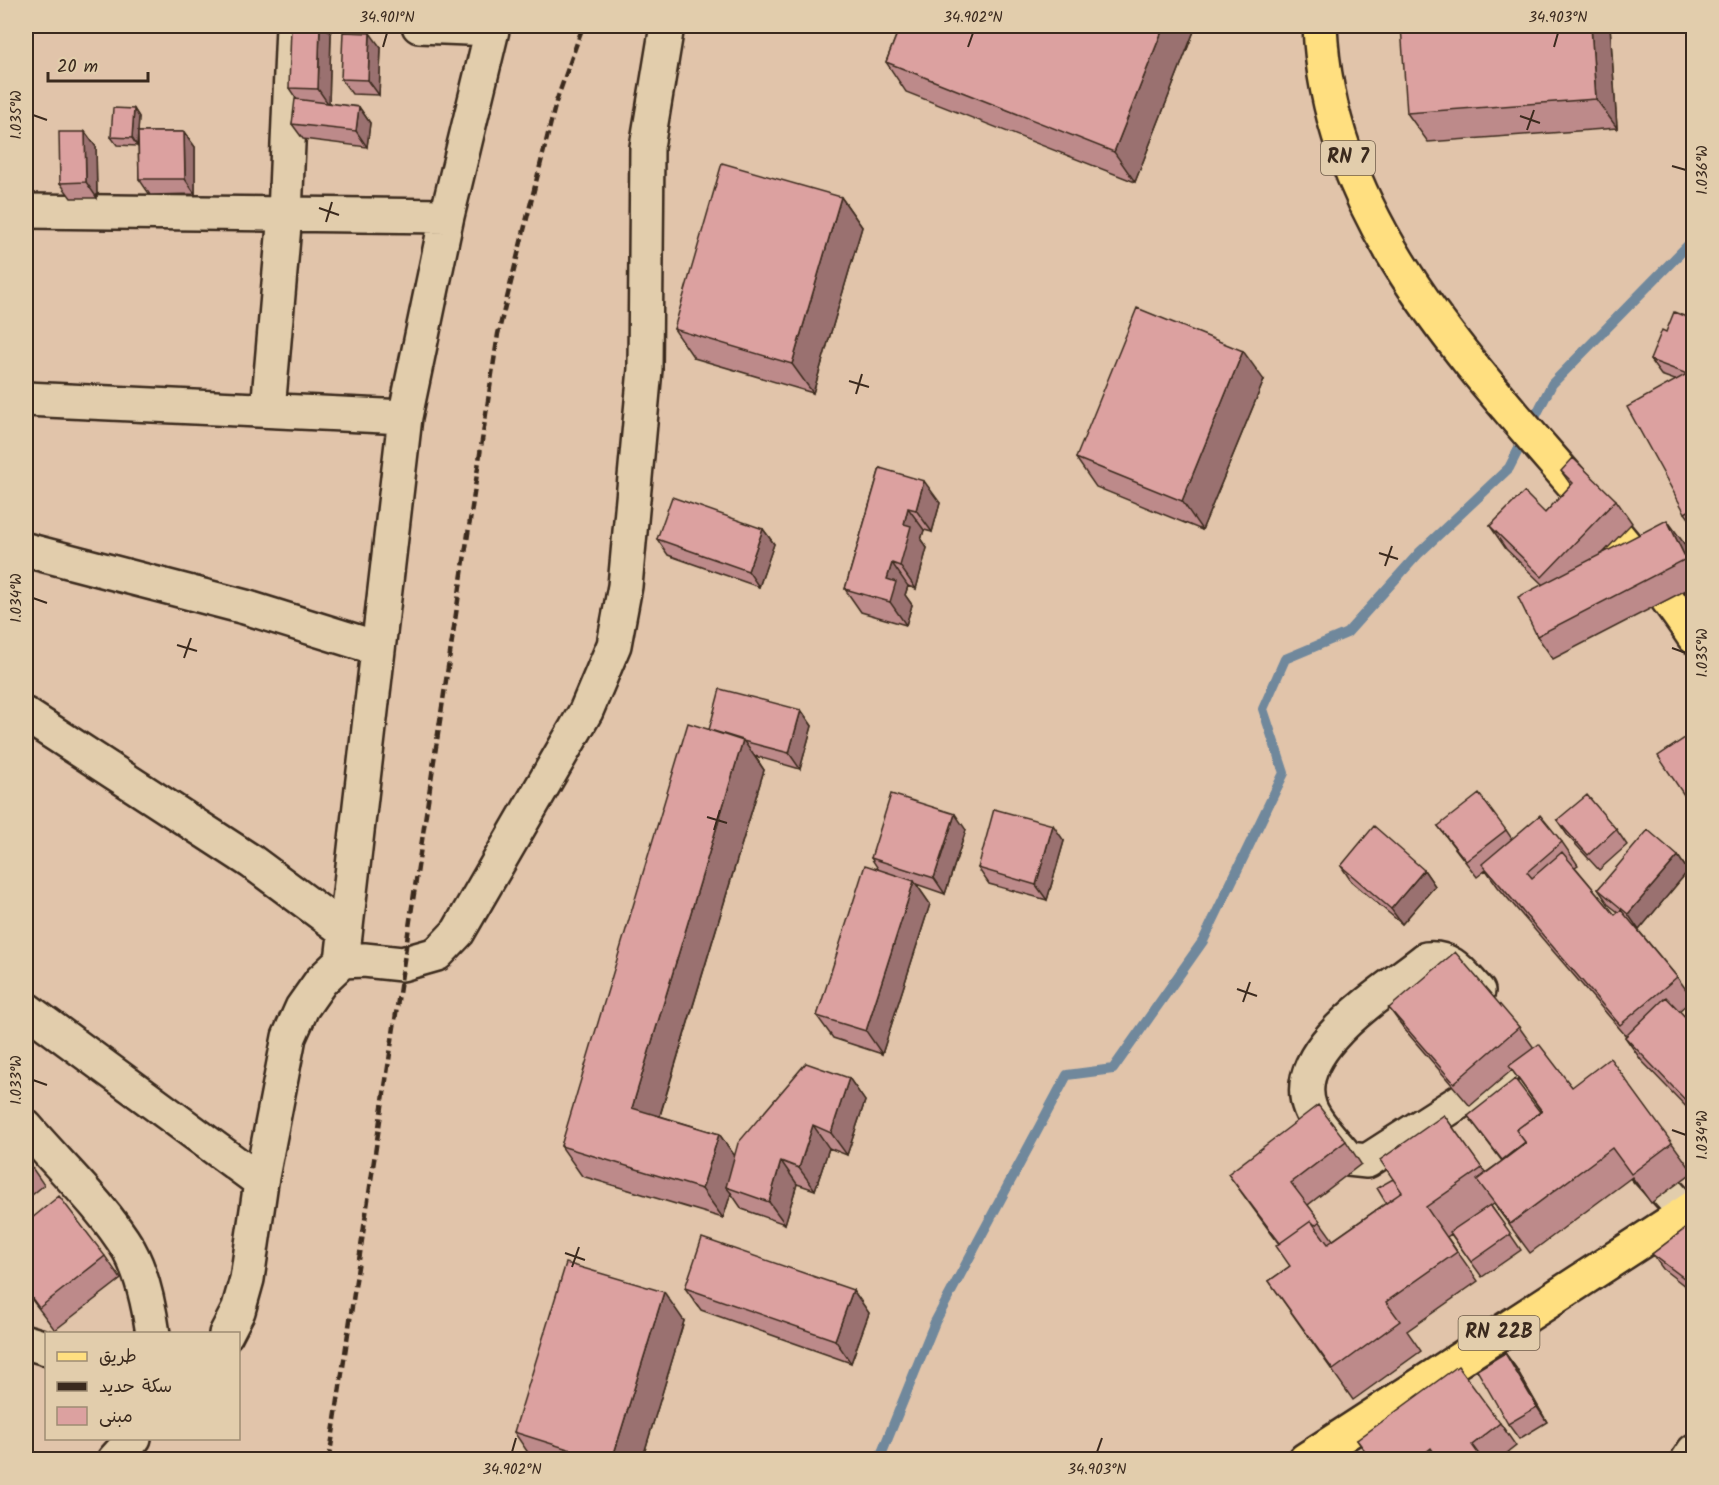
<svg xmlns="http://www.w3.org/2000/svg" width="1719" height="1485" font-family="Kalam,'Playpen Sans Arabic',sans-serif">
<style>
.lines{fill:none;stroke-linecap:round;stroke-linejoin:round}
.stream{stroke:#70889c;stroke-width:10}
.street-casing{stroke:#3b2a1e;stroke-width:38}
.primary-casing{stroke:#3b2a1e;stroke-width:38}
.street{stroke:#e2cdac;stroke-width:33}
.primary{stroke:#ffdf80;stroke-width:33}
.rail{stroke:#3b2a1e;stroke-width:4.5;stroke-dasharray:9 4.5;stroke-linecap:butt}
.wall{fill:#bd8a8a;stroke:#3b2a1e;stroke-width:1.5}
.shaded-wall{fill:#9a7170;stroke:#3b2a1e;stroke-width:1.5}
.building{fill:#dca1a0;stroke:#3b2a1e;stroke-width:1.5}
.ticks{fill:none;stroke:#3b2a1e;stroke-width:2}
.labels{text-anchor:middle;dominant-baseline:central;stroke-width:4.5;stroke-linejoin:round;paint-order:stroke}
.shield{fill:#e2cdac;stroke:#6d5b49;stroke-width:1.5}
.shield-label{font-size:20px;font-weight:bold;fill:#3b2a1e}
.neatline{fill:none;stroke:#3b2a1e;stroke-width:2}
.ticks-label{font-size:15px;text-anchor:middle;fill:#3b2a1e}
</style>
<rect width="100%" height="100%" fill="#e1c4aa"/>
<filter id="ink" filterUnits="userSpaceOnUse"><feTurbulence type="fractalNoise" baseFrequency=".0167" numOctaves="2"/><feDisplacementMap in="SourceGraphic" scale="12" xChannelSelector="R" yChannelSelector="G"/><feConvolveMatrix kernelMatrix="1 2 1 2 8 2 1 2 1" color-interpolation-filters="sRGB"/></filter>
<g filter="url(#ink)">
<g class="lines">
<!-- stream -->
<path class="stream" d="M879,1460L935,1322L1067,1075L1113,1069L1203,941L1284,773L1263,709L1285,659L1347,633L1419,553L1509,468L1552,384L1694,239"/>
<defs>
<path id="street" d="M419,26L492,29
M26,211L447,216L405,417L342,961
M447,216L493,26
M26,399L405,417
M268,410L285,214L293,26
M26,550L245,607L377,648
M26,715L252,862L345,931
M1478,991C1462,974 1452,956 1426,959C1388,990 1287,1049 1310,1108C1317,1126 1337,1144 1348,1159L1367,1161L1501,1075
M26,1009L261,1182
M26,1127C60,1167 102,1205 129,1250C143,1275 149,1306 153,1334
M1637,1159L1686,1213
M226,1334L238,1311L247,1279L261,1182L289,1037L302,1008L321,981L342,961L364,960L402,964L437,954L458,932L586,711L614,645L625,586L645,369L647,147L667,26
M26,1342L46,1348
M114,1460L134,1438
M1688,1460L1694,1451"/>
<path id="primary" d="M1320,26C1331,280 1564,441 1694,637
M1305,1460L1694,1207"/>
</defs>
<!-- street casing -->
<use href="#street" class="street-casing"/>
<!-- primary casing -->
<use href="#primary" class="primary-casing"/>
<!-- street -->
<use href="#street" class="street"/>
<!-- primary -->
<use href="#primary" class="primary"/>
<!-- rail -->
<path class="rail" d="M329,1460L498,334L556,102L583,26"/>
</g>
<!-- wall -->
<path class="wall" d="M900,26H1196L1135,182L906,92L886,62Z
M1610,26L1617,128L1428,142L1407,113Z
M331,34L329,104L359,107L370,123L367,147L303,139L292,124L297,100L289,88Z
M381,48L379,95L352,94L341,79Z
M134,109L139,117L138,132H184L195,147V194L150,195L139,179L138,133L137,146L117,145L111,137Z
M85,132L96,147L97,198H71L60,183Z
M841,197L862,227L813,393L694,358L674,329Z
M1694,320V525L1685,513L1675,380L1661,375L1650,360L1666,332Z
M1264,380L1202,530L1096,487L1076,458Z
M880,468L940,503L932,532L924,530L921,540L927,548L916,589L908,586L905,595L912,605L906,625L861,612L845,589Z
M1561,471L1616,500L1632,523L1604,552L1683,542L1694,564V586L1553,659L1537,636L1542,584L1506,549L1490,526L1545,513L1571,485Z
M763,529L774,544L759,587L668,555L657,539Z
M801,710L812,726L800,769L755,756L764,770L660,1116L719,1134L734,1155L849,1078L865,1101L847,1155L829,1148L815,1190L797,1184L785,1224L742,1209L731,1193L723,1218L582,1176L561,1146L709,730Z
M1557,820L1616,829L1627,845L1599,870L1568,836Z
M1438,826L1506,830L1512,839L1562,842L1578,865L1575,867L1615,915L1618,912L1609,905L1598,889L1678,856L1688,871L1639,930L1634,925L1677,977L1693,999L1679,1011L1694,1026V1115L1641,1060L1625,1037L1626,1036L1498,887L1486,870L1477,877Z
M966,830L945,894L916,884L930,904L882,1054L833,1038L817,1016L879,870L871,858Z
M1064,841L1047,900L989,884L978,868Z
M1341,866L1424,870L1435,886L1402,924L1351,881Z
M1389,1008L1519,1027L1534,1048L1572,1087L1672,1143L1693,1172L1651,1203L1632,1177L1530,1253L1494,1204L1491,1206L1521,1250L1482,1277L1451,1234L1447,1237L1478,1281L1407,1331L1421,1351L1353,1400L1269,1281L1290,1266L1279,1244L1228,1174L1346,1141L1361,1164L1308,1205L1333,1240L1386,1203L1393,1179L1444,1115L1485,1173L1502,1161L1468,1116L1541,1111L1512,1070L1470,1106L1405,1030Z
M26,1159L44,1185L26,1200Z
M1694,1222V1293L1663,1269L1652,1254Z
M26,1223L105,1256L121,1279L55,1330L26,1292Z
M685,1288L853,1290L869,1313L851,1363L701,1310Z
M684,1321L642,1460H533L514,1432Z
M1505,1353L1516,1368L1547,1422L1519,1439L1508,1424Z
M1500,1423L1516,1446L1498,1460H1371L1357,1440Z"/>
<!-- shaded-wall -->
<path class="shaded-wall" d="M320,26H325L331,34L329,105L318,89Z
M1164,26H1196L1135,182L1114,152Z
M1591,26H1610L1617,128L1596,99Z
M370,33L381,48L379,95L368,80Z
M359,107L370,123L367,147L356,131Z
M134,109L139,117L137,146L132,138Z
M85,132L96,147L97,198L86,182Z
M184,132L195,147V194L185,179Z
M841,197L862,227L813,393L792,364Z
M1243,351L1264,380L1202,530L1182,501Z
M924,481L940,503L932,532L916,510Z
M908,508L924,530L921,540L927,548L916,589L900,566L904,524Z
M1667,520L1683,542L1694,564V569L1686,559Z
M763,529L774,544L759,587L748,571Z
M892,563L908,586L905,595L912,605L906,625L890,602L887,579Z
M801,710L812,726L800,769L789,753Z
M743,740L764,770L653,1138L632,1108Z
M955,814L966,830L945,894L934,878Z
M1053,825L1064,841L1047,900L1036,885Z
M1678,856L1688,871L1639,930L1628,914Z
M1424,870L1435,886L1402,924L1391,909Z
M914,881L930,904L882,1054L866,1031Z
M849,1078L865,1101L847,1155L831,1133Z
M813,1125L829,1148L815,1190L799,1168Z
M719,1134L740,1163L726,1187L731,1193L723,1218L702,1189Z
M781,1161L797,1184L785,1224L769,1202Z
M853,1290L869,1313L851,1363L835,1340Z
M664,1292L684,1321L642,1460H612Z
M1505,1353L1516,1368L1547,1422L1537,1407Z"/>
<!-- building -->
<path class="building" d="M291,26H320L318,89L289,88Z
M900,26H1164L1114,152L886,62Z
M1401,26H1591L1596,99L1407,113Z
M343,32L370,33L368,80L341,79Z
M295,99L359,107L356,131L292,124Z
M113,108L134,109L132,138L111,137Z
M59,132H85L86,182L60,183Z
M138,132H184L185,179H139Z
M722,163L841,197L792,364L674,329Z
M1137,308L1243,351L1182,501L1076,458Z
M1674,312L1694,320V362L1690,372L1687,374L1650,360L1662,330L1666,332Z
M1694,370V508L1685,513L1627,407Z
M1573,458L1616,500L1542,577L1490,526L1524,492L1545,513L1573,483L1561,471Z
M880,468L924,481L916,510L908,508L904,524L911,526L900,566L892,563L887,579L896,582L890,602L845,589Z
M672,497L763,529L748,571L657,539Z
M1667,520L1686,559L1537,636L1518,597Z
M720,689L801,710L789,753L743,741L709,730Z
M688,723L743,740L632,1108L719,1134L702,1189L561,1146Z
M1694,732V810L1658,756Z
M891,794L955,814L934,878L871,858Z
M1479,794L1506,830L1466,861L1438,826Z
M1587,795L1616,829L1588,855L1557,820Z
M994,809L1053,825L1036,885L978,868Z
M1540,815L1562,842L1527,872L1532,878L1562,852L1615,915L1621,910L1677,977L1620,1025L1482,864Z
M1374,826L1424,870L1391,909L1341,866Z
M1648,830L1678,856L1628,914L1598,889Z
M865,865L914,881L866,1031L817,1016Z
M1455,952L1519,1027L1454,1083L1389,1008Z
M1666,997L1694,1026V1109L1625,1037Z
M1539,1044L1572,1087L1610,1058L1672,1143L1631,1174L1612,1148L1510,1224L1477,1180L1526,1143L1516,1130L1542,1111L1509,1066Z
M806,1063L849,1078L831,1133L813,1125L799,1168L781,1161L769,1202L726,1187L738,1143Z
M1515,1079L1540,1112L1516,1130L1525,1142L1502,1160L1468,1116Z
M1318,1105L1346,1141L1291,1183L1320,1221L1315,1225L1311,1221L1280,1243L1228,1174Z
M1444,1115L1482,1168L1426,1207L1457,1252L1386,1302L1400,1321L1333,1370L1269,1281L1290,1266L1276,1246L1311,1221L1328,1244L1402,1192L1380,1160Z
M1393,1179L1402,1192L1386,1203L1377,1188Z
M59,1196L105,1256L39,1308L26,1290V1223Z
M1490,1205L1511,1234L1471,1262L1450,1232Z
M1694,1222V1279L1688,1281L1652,1254Z
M702,1238L853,1290L835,1340L685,1288Z
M566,1263L664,1292L612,1460H603L514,1432Z
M1505,1353L1537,1407L1508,1424L1477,1370Z
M1458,1366L1500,1423L1472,1445L1483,1460H1439L1431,1448L1416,1460H1372L1357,1440Z"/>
</g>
<!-- ticks -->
<path class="ticks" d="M383,47L387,33M968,47L973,33M1554,47L1558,33M33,115L47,120M1520,116L1540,123M1527,130L1534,110M1672,166L1686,170M319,208L339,215M326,222L332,202M849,381L869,387M856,394L862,374M1379,553L1398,559M1385,566L1392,546M33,598L47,603M177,645L197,651M1672,648L1686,653M184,658L191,638M707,817L727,823M714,830L720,810M1237,989L1257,996M1243,1002L1250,982M33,1080L47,1085M1672,1130L1686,1135M565,1253L585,1260M572,1267L579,1247M512,1452L516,1438M1097,1452L1102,1438"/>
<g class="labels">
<!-- shield labels -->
<g class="shield">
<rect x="1321" y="141" width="54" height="34" rx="4.5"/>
<rect x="1458.5" y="1316" width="81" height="34" rx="4.5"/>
</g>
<g class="shield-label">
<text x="1348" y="158">RN 7</text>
<text x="1499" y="1333">RN 22B</text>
</g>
</g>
<!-- margin -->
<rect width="1719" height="1485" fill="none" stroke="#e2cdac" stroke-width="66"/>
<!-- legend -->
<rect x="45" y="1332" width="195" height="108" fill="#e2cdac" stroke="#9f8c73" stroke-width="1.5"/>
<rect x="57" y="1352" width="30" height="9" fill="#ffdf80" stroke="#9f8c73" stroke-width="1.5"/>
<text x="99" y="1362" font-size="18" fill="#3b2a1e">طريق</text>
<rect x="57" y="1382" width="30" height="9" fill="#3b2a1e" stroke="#9f8c73" stroke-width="1.5"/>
<text x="99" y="1392" font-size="18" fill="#3b2a1e">سكة حديد</text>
<rect x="57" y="1407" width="30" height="18" fill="#dca1a0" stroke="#9f8c73" stroke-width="1.5"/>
<text x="99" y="1422" font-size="18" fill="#3b2a1e">مبنى</text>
<!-- scale -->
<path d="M48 72v9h100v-9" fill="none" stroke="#3b2a1e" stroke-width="3"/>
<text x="57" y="72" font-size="18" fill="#3b2a1e" stroke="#e2cdac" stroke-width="4.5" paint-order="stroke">20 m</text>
<rect x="33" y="33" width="1653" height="1419" class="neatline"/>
<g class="ticks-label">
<text x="387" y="22">34.901°N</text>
<text x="973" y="22">34.902°N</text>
<text x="1558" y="22">34.903°N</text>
<text transform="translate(16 115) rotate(-90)" y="5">1.035°W</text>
<text transform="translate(1702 170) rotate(-90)" y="5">1.036°W</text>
<text transform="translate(16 598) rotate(-90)" y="5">1.034°W</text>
<text transform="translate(1702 653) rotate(-90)" y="5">1.035°W</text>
<text transform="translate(16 1080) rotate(-90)" y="5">1.033°W</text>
<text transform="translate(1702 1135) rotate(-90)" y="5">1.034°W</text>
<text x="512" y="1474">34.902°N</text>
<text x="1097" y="1474">34.903°N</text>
</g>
</svg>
